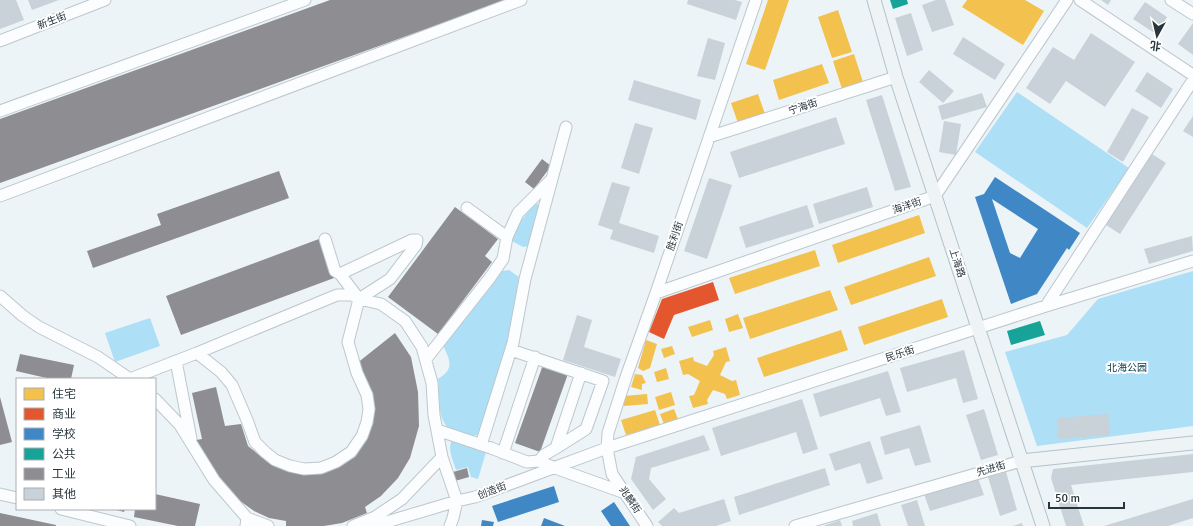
<svg xmlns="http://www.w3.org/2000/svg" width="1193" height="526" font-family="Signika,'Noto Sans SC',sans-serif">
<style>
.green{fill:#addff6}
.homes{fill:#f2c14e}
.shops{fill:#e4572e}
.schools{fill:#3f88c5;fill-rule:evenodd}
.public{fill:#17a398}
.industry{fill:#8d8d92}
.building{fill:#c8d2d8}
.lines{fill:none;stroke-linecap:round;stroke-linejoin:round}
.minor-casing{stroke:#bdc7cc;stroke-width:13}
.major-casing{stroke:#b4c2c8;stroke-width:15}
.minor{stroke:#fcfdfe;stroke-width:11}
.major{stroke:#eef3f6;stroke-width:13}
.labels{text-anchor:middle;dominant-baseline:central;stroke-width:4;stroke-linejoin:round;paint-order:stroke}
.street-label{font-size:10px;fill:#27353c;stroke:#fff}
.park-label{font-size:10px;fill:#063749;stroke:#fff}
</style>
<rect width="100%" height="100%" fill="#ecf4f8"/>
<!-- green -->
<path class="green" d="M1017,92L1129,168L1087,228L975,152Z
M535,203L541,205L529,246L523,247L512,241L511,235L532,206Z
M509,270L519,277L506,354L479,434C473,437 467,436 460,434C434,427 441,400 438,379C455,368 450,361 443,345L502,271Z
M1193,271V426L1037,446L1005,352L1067,335L1098,299Z
M150,318L160,346L115,362L105,333Z
M452,440L486,452L478,479L471,477L468,467L456,470C453,460 447,449 452,440Z"/>
<!-- homes -->
<path class="homes" d="M768,0H789L765,70L746,64Z
M967,0H1025L1044,11L1023,45L962,7Z
M838,10L852,52L832,58L818,17Z
M854,54L863,82L842,89L833,61Z
M822,64L829,83L779,100L773,80Z
M758,94L765,114L738,123L731,103Z
M919,215L925,233L838,263L832,245Z
M815,250L820,266L735,294L729,278Z
M929,257L936,276L851,305L844,287Z
M830,290L838,310L750,339L743,318Z
M942,299L948,317L864,345L858,327Z
M738,314L743,328L729,332L725,319Z
M710,320L713,330L692,337L688,327Z
M841,330L848,350L764,377L757,358Z
M646,340L657,344L650,368L643,371L638,368Z
M672,346L675,354L664,358L661,349Z
M726,347L730,361L726,362L720,375L732,381L736,380L740,395L727,399L725,394L713,390L707,400L708,404L693,408L689,396L694,395L700,381L688,374L683,375L679,361L693,357L694,361L707,366L714,355L713,351Z
M666,368L669,379L657,382L654,372Z
M635,374L642,375L646,383L642,384V390L631,387Z
M671,392L675,405L659,410L655,397Z
M647,394L648,404L624,406L623,396Z
M674,409L678,419L664,424L660,414Z
M655,410L660,425L626,435L621,420Z"/>
<!-- shops -->
<path class="shops" d="M713,282L719,300L674,315L664,339L649,332L662,299Z"/>
<!-- schools -->
<path class="schools" d="M995,177L1080,233L1069,250L1067,248L1037,294L1011,304L975,197L984,194ZM992,199L1038,229L1020,258L1010,253Z
M554,486L559,502L498,522L492,506Z
M614,502L630,526H611L601,511Z
M544,518L565,526H541Z
M482,520L494,522L493,526H481Z"/>
<!-- public -->
<path class="public" d="M890,0H907L908,4L893,9Z
M1040,321L1045,335L1011,345L1007,331Z"/>
<!-- industry -->
<path class="industry" d="M330,0H506L0,183V119Z
M542,159L551,166L534,189L525,182Z
M279,171L289,198L93,268L87,251L161,225L157,214Z
M455,207L498,239L485,256L492,262L438,334L388,297Z
M319,239L334,278L181,335L166,296Z
M395,333L411,357L418,392L419,426L410,458L398,478L381,496L365,507L367,513L342,523L324,526H286V521L269,518L254,511L236,498L220,483L201,452L196,440L202,439L192,393L216,387L225,426L241,424L248,446L270,464L287,471L304,474L329,470L345,463L358,451L369,435L373,415L356,364Z
M20,354L74,365L71,379H51L16,371Z
M544,362L569,371L540,452L515,443Z
M0,397L12,442L0,445Z
M467,468L469,477L455,481L453,472Z
M155,494L200,504L195,526H178L134,517L135,509H155Z
M113,509H125L124,512Z
M0,513L56,525V526H0Z"/>
<!-- building -->
<path class="building" d="M0,0H16L24,20L0,29Z
M28,0H59L32,10Z
M688,0H735L742,2L736,20L687,4Z
M936,0H945L954,25L932,32L922,5Z
M1101,0H1111L1108,5Z
M1145,2L1167,17L1156,34L1133,19Z
M911,13L923,50L907,56L895,18Z
M1193,23V55L1178,44Z
M1091,33L1135,62L1105,107L1066,81L1050,104L1026,88L1053,47L1074,60Z
M963,37L1005,64L995,80L953,54Z
M708,38L725,43L715,80L697,76Z
M929,70L954,91L943,103L919,82Z
M1147,72L1173,89L1161,108L1135,91Z
M634,80L701,100L696,120L628,100Z
M982,93L987,107L942,120L938,106Z
M882,95L911,187L895,191L866,100Z
M1132,108L1149,117L1123,162L1107,152Z
M1193,116V137L1183,131Z
M836,117L845,144L739,178L730,152Z
M944,121L961,124L956,155L939,152Z
M635,123L653,128L639,174L621,168Z
M1152,154L1166,163L1120,234L1106,225Z
M709,178L732,185L707,259L684,251Z
M612,182L630,187L619,223L659,236L654,253L610,239L613,230L598,225Z
M867,187L873,207L819,224L813,204Z
M807,205L814,227L746,248L739,227Z
M1192,236L1193,251L1149,264L1144,249Z
M577,315L592,320L584,347L621,359L615,377L563,360Z
M964,350L978,399L963,403L956,378L907,392L900,368Z
M888,371L901,412L886,416L880,398L820,417L813,394Z
M802,399L818,449L803,454L796,432L721,456L712,428Z
M984,409L998,455L981,460L966,415Z
M1108,414L1110,435L1058,439L1057,418Z
M920,425L931,462L915,466L909,448L885,455L880,437Z
M704,435L710,450L651,468L649,479L666,499L653,510L631,479L636,457Z
M870,441L883,479L867,484L860,463L835,471L829,454Z
M1193,454V472L1071,485L1084,526H1066L1051,478L1053,469Z
M825,468L830,485L739,515L734,497Z
M1006,472L1017,510L1000,516L988,477Z
M978,478L984,495L930,511L924,494Z
M724,499L731,521L716,526H662L658,522L674,508L679,513Z
M1193,499V518L1168,526H1104Z
M917,500L925,526H908L901,505Z
M877,513L881,526H853L852,521Z
M840,520L842,526H823Z
M1022,523L1023,526H1013Z"/>
<g class="lines">
<defs>
<path id="minor" d="M1080,0L1193,75
M1171,0L1193,14
M0,41L105,0
M0,111L305,0
M709,137L896,77
M0,196L521,0
M467,208L507,237
M325,239L335,271L340,274L359,299
M656,293L935,196L1067,0
M0,296L23,316L39,327L98,357L130,379
M1046,306L1193,80
M511,350L603,381L586,429L556,448
M197,353L221,372L232,385L247,420L255,442L265,452L275,460L290,466L304,469L321,468L336,462L351,452L362,436L367,422L369,409L367,395L357,373L348,342L359,299L390,279L416,245L417,240H412L340,274
M426,359L489,279L503,259L507,237L518,213L551,180
M176,361L191,439
M130,379L197,353L337,295H352L359,299L381,304L405,321L422,347L432,383L434,415L442,457L457,501L453,518L450,526
M155,399L180,425L214,480L247,518L246,526
M437,430L491,448L527,462L539,461L555,468L625,493
M481,445L513,343L525,279L566,127
M503,453L535,357
M539,461L544,455L556,448L581,373
M0,494L17,498
M61,509L130,526
M247,518L268,526
M353,526L375,517L402,499L442,457
M373,526L457,501L475,497L607,448L1046,306L1193,261
M647,526L612,474L607,448L608,433L626,377L656,293L756,0
M795,526L1021,461"/>
<path id="major" d="M874,0L896,77L1043,526
M1021,461L1193,443"/>
</defs>
<!-- minor casing -->
<use href="#minor" class="minor-casing"/>
<!-- major casing -->
<use href="#major" class="major-casing"/>
<!-- minor -->
<use href="#minor" class="minor"/>
<!-- major -->
<use href="#major" class="major"/>
</g>
<g class="labels">
<!-- street labels -->
<g class="street-label">
<text transform="translate(52 21) rotate(-21)">新生街</text>
<text transform="translate(803 107) rotate(-18)">宁海街</text>
<text transform="translate(907 206) rotate(-19)">海洋街</text>
<text transform="translate(675 236) rotate(-71)">胜利街</text>
<text transform="translate(957 263) rotate(72)">上海路</text>
<text transform="translate(900 354) rotate(-18)">民乐街</text>
<text transform="translate(991 469) rotate(-16)">先进街</text>
<text transform="translate(492 491) rotate(-20)">创造街</text>
<text transform="translate(630 500) rotate(56)">兆麟街</text>
</g>
<!-- park labels -->
<g class="park-label">
<text x="1127" y="368">北海公园</text>
</g>
</g>
<!-- legend -->
<rect x="16" y="378" width="140" height="132" fill="#ffffff" stroke="#a9aeb1"/>
<rect x="24" y="388" width="20" height="12" fill="#f2c14e" stroke="#a9aeb1"/>
<text x="52" y="398" font-size="12" fill="#27353c">住宅</text>
<rect x="24" y="408" width="20" height="12" fill="#e4572e" stroke="#a9aeb1"/>
<text x="52" y="418" font-size="12" fill="#27353c">商业</text>
<rect x="24" y="428" width="20" height="12" fill="#3f88c5" stroke="#a9aeb1"/>
<text x="52" y="438" font-size="12" fill="#27353c">学校</text>
<rect x="24" y="448" width="20" height="12" fill="#17a398" stroke="#a9aeb1"/>
<text x="52" y="458" font-size="12" fill="#27353c">公共</text>
<rect x="24" y="468" width="20" height="12" fill="#8d8d92" stroke="#a9aeb1"/>
<text x="52" y="478" font-size="12" fill="#27353c">工业</text>
<rect x="24" y="488" width="20" height="12" fill="#c8d2d8" stroke="#a9aeb1"/>
<text x="52" y="498" font-size="12" fill="#27353c">其他</text>
<!-- north arrow -->
<g transform="translate(1157 36) rotate(188)" stroke="#ffffff" stroke-width="3" paint-order="stroke">
<path d="M0-3L7 15L0 10L-7 15Z" fill="#27353c"/>
<text y="-6" font-size="11" font-weight="bold" text-anchor="middle" fill="#27353c">北</text>
</g>
<!-- scale -->
<path d="M1049 502v6h75v-6" fill="none" stroke="#27353c" stroke-width="2"/>
<text x="1055" y="502" font-size="12" fill="#27353c" stroke="#ffffff" stroke-width="3" paint-order="stroke">50 m</text>
</svg>
